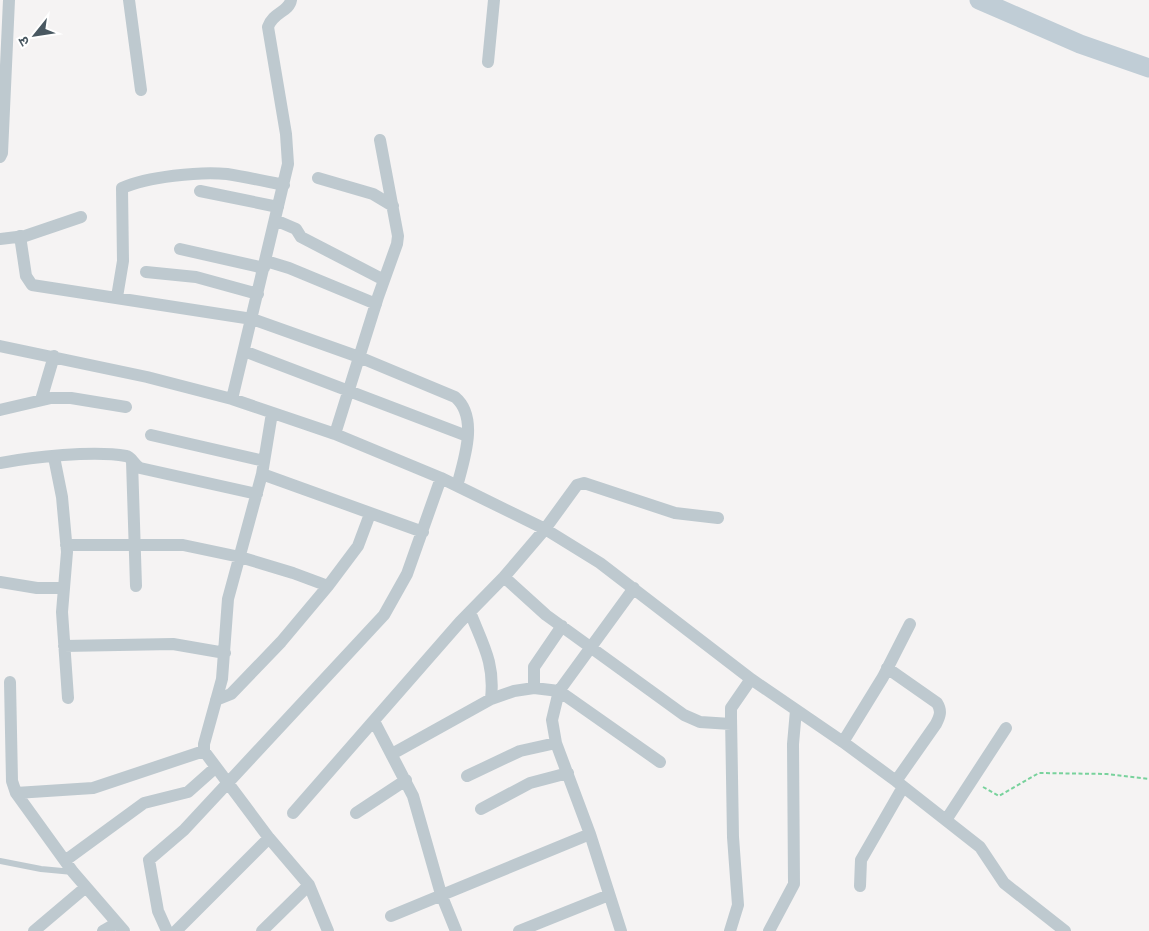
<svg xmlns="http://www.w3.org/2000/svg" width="1149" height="931" font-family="'Noto Sans','Noto Sans Devanagari',sans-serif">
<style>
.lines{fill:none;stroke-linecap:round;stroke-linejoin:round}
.path{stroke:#78d29c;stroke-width:2;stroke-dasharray:4 2.5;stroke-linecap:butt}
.lane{stroke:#bec9cf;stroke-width:6}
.street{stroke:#bec9cf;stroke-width:12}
.secondary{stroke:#c0cdd6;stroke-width:19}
</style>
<rect width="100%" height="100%" fill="#f5f3f3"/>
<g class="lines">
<!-- path -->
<path class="path" d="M983,787L999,796L1039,773L1107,774L1149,779"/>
<!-- lane -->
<path class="lane" d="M0,861L41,869L73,872"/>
<!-- street -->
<path class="street" d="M129,0L141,90
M488,62L494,0
M0,157L2,153L9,0
M318,178L373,194L393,206
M200,191L278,207
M275,220L296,229L301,237L384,280
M20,236L26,276L32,285L252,319L359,357L455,397C479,417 464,460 457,486
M0,239L25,236L81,217
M180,249L264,268
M266,261L289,268L376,304
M146,272L196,277L258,294
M117,297L123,261L122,188C147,177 200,171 227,174C246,177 265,181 284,185
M0,346L147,377L232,399L335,434L441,478L545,529L600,563L751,679L843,742L896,781L980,847L1004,883L1065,931
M244,351L467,436
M232,399L288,164L286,134L268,27C273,12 289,12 291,0
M41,400L54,356
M0,410L51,398H71L126,407
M272,413L262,474L228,599L222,679L204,744V751L269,838L309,885L328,931
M335,434L378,297L397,244L398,236L380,140
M151,435L264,461
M54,457L62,497L67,552L62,612L68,698
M132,461L136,586
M0,463C32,457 94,450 126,456C132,457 134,465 140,468L257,494
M262,474L423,532
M66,545H183L240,557L293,573L328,586
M504,577L546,615L684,715L700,722L731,724
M0,582L37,588H64
M470,612C483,645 495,663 491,699
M64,646L173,644L225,653
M887,668L937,703C942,711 940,716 936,724L896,781
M10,682L12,781L16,793L73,872L124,931
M534,688V667L562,626
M216,700L231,694L281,642L328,586L358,546L370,514
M374,721L413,796L441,894L456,931
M843,742L883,677L910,624
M392,754L491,699L514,691L534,688L559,691L660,762
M467,776L520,751L556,743
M16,793L93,788L204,751
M481,809L530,783L568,773
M293,813L460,622L504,577L545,529L577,485L584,483L675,513L718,518
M356,813L406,780
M946,820L1006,728
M66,860L144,803L188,792L215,768
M860,886L861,860L903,787
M391,916L590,834
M34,931L86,887
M103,931L117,923
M167,931L158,911L149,860L184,830L384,615L407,574L441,478
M176,931L269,838
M262,931L309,885
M519,931L609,895
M621,931L590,834L556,743L552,720L559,691L634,588
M730,931L738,905L733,837L731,717V708L751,679
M769,931L794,884L793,744L796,710"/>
<!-- secondary -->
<path class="secondary" d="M979,0L1080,44L1149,68"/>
</g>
<!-- north arrow -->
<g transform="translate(35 35) rotate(240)" stroke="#ffffff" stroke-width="4" paint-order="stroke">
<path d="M0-4L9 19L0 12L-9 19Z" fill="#495861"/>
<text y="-8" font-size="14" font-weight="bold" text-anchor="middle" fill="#495861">उ</text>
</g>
</svg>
